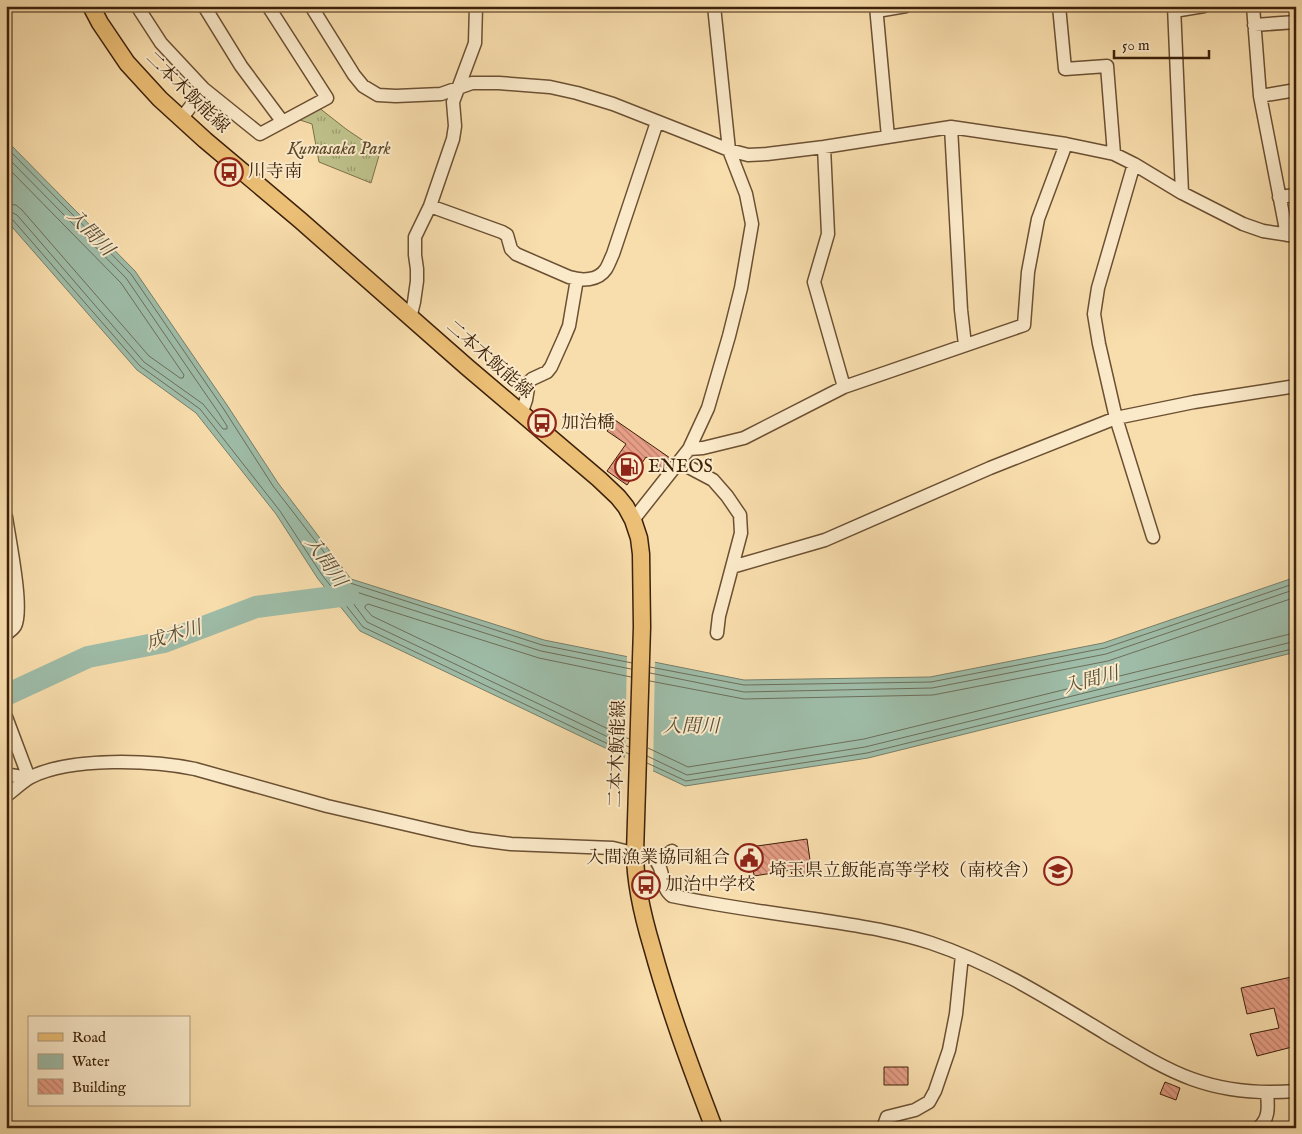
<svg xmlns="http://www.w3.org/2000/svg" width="1302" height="1134" font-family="'IM FELL English','Noto Serif JP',serif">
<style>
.grass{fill:url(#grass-tufts);stroke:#7d714a}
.water{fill:#9ebca8;stroke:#777e69}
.pier{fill:#f9dead}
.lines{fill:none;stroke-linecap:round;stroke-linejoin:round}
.shore{stroke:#6d6e59;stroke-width:1}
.river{stroke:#9ebca8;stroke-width:22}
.building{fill:url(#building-back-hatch);stroke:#3c210a}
.minor-casing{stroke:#6b5033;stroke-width:15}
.major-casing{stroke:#3c210a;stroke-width:19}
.minor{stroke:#fbeaca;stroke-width:12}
.major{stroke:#ecbf76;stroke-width:16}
.labels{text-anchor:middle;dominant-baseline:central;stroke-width:4;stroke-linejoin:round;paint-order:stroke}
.street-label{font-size:18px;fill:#3c210a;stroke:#fbeaca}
.park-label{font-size:18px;font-style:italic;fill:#5c492a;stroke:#fbeaca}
.poi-label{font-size:18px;fill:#3c210a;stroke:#fbeaca;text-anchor:start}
.water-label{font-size:19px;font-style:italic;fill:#595039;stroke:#fbeaca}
</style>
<defs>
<pattern id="grass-tufts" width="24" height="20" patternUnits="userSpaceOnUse" patternTransform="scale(1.25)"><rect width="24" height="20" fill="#bec18a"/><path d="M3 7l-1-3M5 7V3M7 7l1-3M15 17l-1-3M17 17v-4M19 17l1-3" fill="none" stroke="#9c9c6f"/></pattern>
<pattern id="building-back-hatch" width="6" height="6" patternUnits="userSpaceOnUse" patternTransform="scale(1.25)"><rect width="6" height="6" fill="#e69e86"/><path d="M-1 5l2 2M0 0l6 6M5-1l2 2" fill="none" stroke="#bc806c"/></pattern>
</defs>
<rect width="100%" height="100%" fill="#f9dead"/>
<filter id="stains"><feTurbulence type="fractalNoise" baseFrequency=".004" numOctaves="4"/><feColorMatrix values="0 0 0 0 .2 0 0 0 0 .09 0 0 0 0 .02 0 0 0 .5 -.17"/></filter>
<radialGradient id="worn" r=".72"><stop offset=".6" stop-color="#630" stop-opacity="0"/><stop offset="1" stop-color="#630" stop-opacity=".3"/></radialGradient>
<!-- grass -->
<path class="grass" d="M318,107L346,129L380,152L371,183L319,162L312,124L297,119Z"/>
<!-- water -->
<path class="water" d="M6,140L135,271L227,405L278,483L351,579L544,640L744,680L930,677L1103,643L1296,577V652L868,758L685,786L360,631L318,579L276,514L196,413L137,370L6,220Z"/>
<!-- pier -->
<path class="pier" d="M627,654L655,660L653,774L625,761Z"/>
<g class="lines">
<!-- shore -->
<path class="shore" d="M6,147L131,274L223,408L273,486L347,582L542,645L632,663
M6,156L126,278L218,412L227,426V429H223L203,404L144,362L17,215L11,212L6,211
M6,166L121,283L184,375L183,378H180L149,356L22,210L16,205L6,204
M6,217L12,219L140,366L200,409L280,511L322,575L363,627L629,754
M650,667L744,685L931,682L1105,648L1296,583
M650,673L744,692L932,688L1106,654L1296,589
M650,681L744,699L933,695L1108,661L1296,597
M629,739L372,616L365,608V606L368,604L539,658L631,677
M629,747L367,622L344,591L347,589L541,651L631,669
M648,748L688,767L864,739L1290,634H1296
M647,756L687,775L865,747L1296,641
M647,763L686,781L867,753L1296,648"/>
<!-- river -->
<path class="river" d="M6,695L88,657L164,642L256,607L348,595"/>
</g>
<!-- building -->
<path class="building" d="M615,420L670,458L662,468L646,457L627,485L607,471L626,444L607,431Z
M807,839L812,874L792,877L791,870L754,876L750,847Z
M1296,976V1046L1257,1056L1250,1034L1279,1028L1274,1008L1247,1014L1241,988Z
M884,1067H908V1085H884Z
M1165,1082L1180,1088L1176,1100L1160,1094Z"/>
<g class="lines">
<defs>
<path id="minor" d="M137,6L161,43L204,89
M204,6L241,66L282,121
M311,6L354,75L363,86L378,95L396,96L441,94L472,83H499L550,87L577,93L613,104L707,141L729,150L748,155L767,154L824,147L951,127L1066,144L1114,154L1134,164L1182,193L1243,224L1263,231L1296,236
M876,6L888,137
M1059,6L1065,69L1107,66L1114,154
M1174,6L1182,193
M1253,6L1260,96L1287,235
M877,11L906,6
M1174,11L1204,6
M1254,25L1296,22
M1260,96L1296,90
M181,119L204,89L260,134L327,98L268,6
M951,127L961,310L965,345
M824,147L828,234L814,282L844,387
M1134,164L1098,288L1094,314L1099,344L1116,418L1153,537
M1279,197L1296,195
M430,206L502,232L507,235L511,249L516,254L569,277C582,281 598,281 606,269C609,264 611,258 613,254L657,122
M410,318L414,302L417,281V269L415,255V237L430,206L453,139L455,126L453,102L475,43L476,6
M521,414L526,400L529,382L532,379L547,372L551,367L564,338L569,326L577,279
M689,449L703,448L744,438L844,387L1024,325L1028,272L1038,219L1066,144
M679,462L713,480L727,496L740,515L741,533L719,616L717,633
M6,517C9,538 24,610 15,626C13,629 9,632 6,634
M633,520L689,449L708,408L729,336L741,288L752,224L746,194L729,150L714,6
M732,567L825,540L990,468L1116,418L1194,402L1296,386
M6,717L29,778
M6,776L10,775L29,778
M6,796C14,790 22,782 31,777C72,757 151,760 195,769L327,806L439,832L472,839L511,844L613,848L653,858C666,868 659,887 672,896C721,906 771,913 821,920C858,926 895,931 931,943C994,964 1049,999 1105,1033C1132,1049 1162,1068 1192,1079C1225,1091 1260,1094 1296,1091
M658,862L672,851
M883,1128L887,1117L915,1110L929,1102L935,1091L949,1050L956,1014L962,955
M1258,1128C1270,1119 1268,1106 1267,1092"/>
<path id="major" d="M91,6L100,23L127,63L160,99L205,140L300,220L467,367L599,479L618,497L626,507L633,520L639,538L641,554L642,627L635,853C635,885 643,917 652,947C669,1009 691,1068 714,1128"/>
</defs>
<!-- minor casing -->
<use href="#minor" class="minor-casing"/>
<!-- major casing -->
<use href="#major" class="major-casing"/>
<!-- minor -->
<use href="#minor" class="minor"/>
<!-- major -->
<use href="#major" class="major"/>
</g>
<!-- icons -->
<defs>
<symbol id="bus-ring" viewBox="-11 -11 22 22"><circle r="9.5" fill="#fbeaca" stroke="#8f2418" stroke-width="1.5"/><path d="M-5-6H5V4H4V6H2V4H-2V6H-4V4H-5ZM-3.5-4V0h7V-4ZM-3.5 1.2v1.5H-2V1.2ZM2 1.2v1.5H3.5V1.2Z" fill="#8f2418"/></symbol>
<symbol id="fuel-ring" viewBox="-11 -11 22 22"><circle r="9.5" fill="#fbeaca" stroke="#8f2418" stroke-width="1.5"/><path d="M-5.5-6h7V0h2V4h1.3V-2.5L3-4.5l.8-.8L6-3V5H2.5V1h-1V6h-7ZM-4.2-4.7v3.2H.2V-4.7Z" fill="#8f2418"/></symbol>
<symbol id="civic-ring" viewBox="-11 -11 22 22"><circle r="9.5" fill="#fbeaca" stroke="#8f2418" stroke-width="1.5"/><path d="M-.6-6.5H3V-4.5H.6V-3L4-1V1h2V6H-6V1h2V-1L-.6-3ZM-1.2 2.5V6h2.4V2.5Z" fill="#8f2418"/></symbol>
<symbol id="school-ring" viewBox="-11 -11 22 22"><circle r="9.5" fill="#fbeaca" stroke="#8f2418" stroke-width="1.5"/><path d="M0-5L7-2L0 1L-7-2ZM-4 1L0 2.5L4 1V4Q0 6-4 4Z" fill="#8f2418"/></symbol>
</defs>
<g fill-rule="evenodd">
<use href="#bus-ring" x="213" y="156" width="32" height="32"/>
<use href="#bus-ring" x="526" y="407" width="32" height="32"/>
<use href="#fuel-ring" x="613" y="451" width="32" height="32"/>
<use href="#civic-ring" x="733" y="842" width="32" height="32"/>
<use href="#school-ring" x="1042" y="855" width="32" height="32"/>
<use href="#bus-ring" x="630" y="869" width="32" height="32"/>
</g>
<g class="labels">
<!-- street labels -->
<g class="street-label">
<text transform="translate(187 93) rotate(44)">二本木飯能線</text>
<text transform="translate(489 360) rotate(41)">二本木飯能線</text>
<text transform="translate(618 754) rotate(-88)">二本木飯能線</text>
</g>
<!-- park labels -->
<g class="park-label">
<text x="339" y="149">Kumasaka Park</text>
</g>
<!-- poi labels -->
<g class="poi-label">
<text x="248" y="172">川寺南</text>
<text x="561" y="423">加治橋</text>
<text x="648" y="467">ENEOS</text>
<text x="730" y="858" text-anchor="end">入間漁業協同組合</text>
<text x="1039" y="871" text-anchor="end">埼玉県立飯能高等学校（南校舎）</text>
<text x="665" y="885">加治中学校</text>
</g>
<!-- water labels -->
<g class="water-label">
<text transform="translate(90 233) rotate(46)">入間川</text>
<text transform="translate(325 562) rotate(55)">入間川</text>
<text transform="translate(174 636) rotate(-17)">成木川</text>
<text transform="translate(1091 681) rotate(-15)">入間川</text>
<text x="691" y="727">入間川</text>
</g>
</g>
<!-- margin -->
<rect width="1302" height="1134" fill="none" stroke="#f9dead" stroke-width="25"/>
<rect x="8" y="8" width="1287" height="1119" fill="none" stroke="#3c210a" stroke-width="2.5"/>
<rect x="12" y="12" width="1277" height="1109" fill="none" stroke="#3c210a"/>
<!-- legend -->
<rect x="28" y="1016" width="162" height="90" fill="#fbeaca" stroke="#af9a7d"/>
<rect x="38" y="1033" width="25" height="8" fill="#ecbf76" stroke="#af9a7d"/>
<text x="72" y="1042" font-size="15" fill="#3c210a">Road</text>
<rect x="38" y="1054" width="25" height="15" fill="#9ebca8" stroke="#af9a7d"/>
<text x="72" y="1066" font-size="15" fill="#3c210a">Water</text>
<rect x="38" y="1079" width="25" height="15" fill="url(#building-back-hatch)" stroke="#af9a7d"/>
<text x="72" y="1092" font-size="15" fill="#3c210a">Building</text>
<!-- scale -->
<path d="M1114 50v8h95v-8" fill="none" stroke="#3c210a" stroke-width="2.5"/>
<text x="1122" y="50" font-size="15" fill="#3c210a" stroke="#fbeaca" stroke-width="4" paint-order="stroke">50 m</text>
<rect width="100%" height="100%" filter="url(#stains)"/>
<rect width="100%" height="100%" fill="url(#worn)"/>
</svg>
